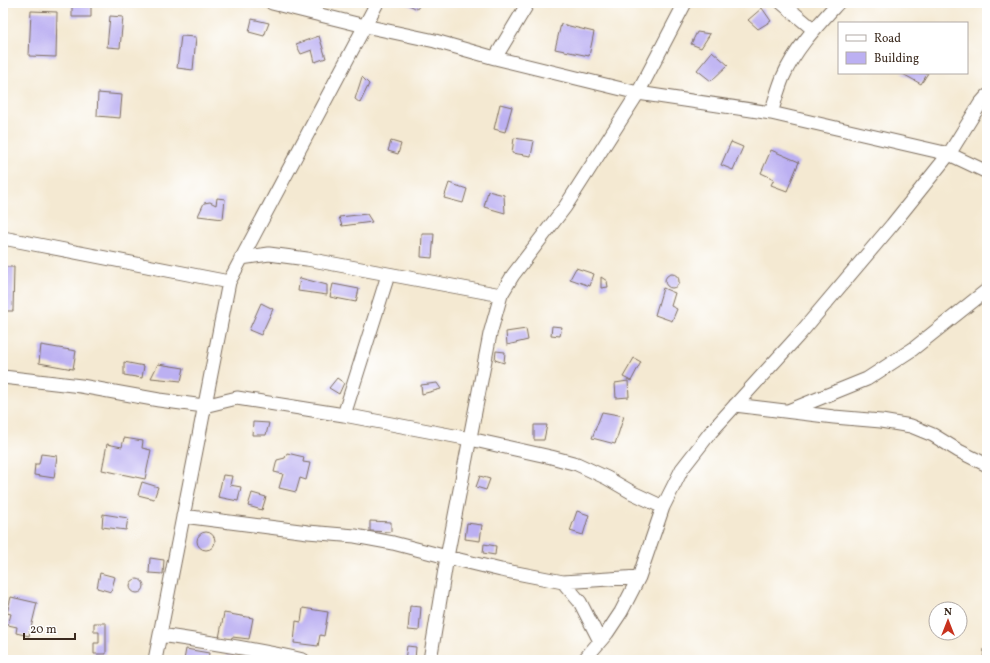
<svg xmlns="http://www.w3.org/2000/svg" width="990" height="663" font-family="Vollkorn,serif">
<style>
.building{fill:#bcb0f2}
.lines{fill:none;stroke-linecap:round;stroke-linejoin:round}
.street-casing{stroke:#7c6d5d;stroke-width:15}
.street{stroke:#fff;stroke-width:13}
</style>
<rect width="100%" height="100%" fill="#fff"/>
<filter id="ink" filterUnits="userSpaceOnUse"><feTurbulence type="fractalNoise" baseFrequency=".025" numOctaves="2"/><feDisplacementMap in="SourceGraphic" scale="8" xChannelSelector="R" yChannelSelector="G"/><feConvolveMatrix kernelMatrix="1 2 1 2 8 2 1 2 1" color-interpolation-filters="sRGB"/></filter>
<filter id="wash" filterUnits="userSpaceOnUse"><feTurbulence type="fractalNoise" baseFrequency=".012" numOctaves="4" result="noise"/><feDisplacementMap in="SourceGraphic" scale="16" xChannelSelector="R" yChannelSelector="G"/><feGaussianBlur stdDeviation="0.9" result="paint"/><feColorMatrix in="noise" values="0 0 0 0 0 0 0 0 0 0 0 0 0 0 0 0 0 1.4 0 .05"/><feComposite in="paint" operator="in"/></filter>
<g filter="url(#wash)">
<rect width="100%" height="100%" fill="#f4e9d2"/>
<g id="blocks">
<!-- building -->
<path class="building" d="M72,3L91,4V17H72Z
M405,3H421L417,9Z
M762,8L771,21L758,29L748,20Z
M31,11L57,12L56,57L29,56Z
M110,16L123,17L120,48L107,47Z
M252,19L269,23L264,36L249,32Z
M561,24L594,32L589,56L555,49Z
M697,32L710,34L701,48L691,44Z
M181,36L196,37L193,70L177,68Z
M319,36L326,58L315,62L312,50L301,54L296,44Z
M712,51L728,65L711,81L697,70L711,53Z
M901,73H928L921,84Z
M362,77L369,84L360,103L355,99Z
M98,93L122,95L120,118L97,116Z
M500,104L512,107L505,132L494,129Z
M514,138L534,141L531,156L512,153Z
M391,141L401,144L398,154L388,151Z
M731,142L743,147L733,170L721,165Z
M771,150L799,162L787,191L771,185L774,179L761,173Z
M449,183L467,189L463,203L444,198Z
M488,191L504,195L505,213L484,207Z
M217,198L225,199L223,219L198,216L204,203L210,202L216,205Z
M367,214L372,222L342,226L339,217Z
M422,234H434L432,258L421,257Z
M3,267H14L13,311H3Z
M576,268L594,274L590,286L570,279Z
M665 281a7 7 0 1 1 14 0a7 7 0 1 1-14 0Z
M601,277L607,281L608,287L601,288Z
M300,278L327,285V295L298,291Z
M333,284L359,289L356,302L330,297Z
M663,288L675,293L671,306L677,309L672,321L655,315Z
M261,303L273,309L261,335L249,330Z
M552,326L562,327L560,336L551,335Z
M526,329L528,340L507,345L506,332Z
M41,345L76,351L73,369L39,363Z
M496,351L505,352L504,363L495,360Z
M634,358L641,362L631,381L623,377Z
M124,362L144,366L142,378L124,375Z
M158,364L184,368L181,381L151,378Z
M337,378L344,383L339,394L329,388Z
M628,381L629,397L616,398L615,383Z
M437,383L441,389L422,394L421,385Z
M602,412L624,416L615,444L592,438Z
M253,422L269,423L266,435H252Z
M534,425H547L544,440H534Z
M124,438L143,441L142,448L151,450L145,479L102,470L107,444L122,447Z
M287,453L304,457L303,462L310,463L306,480L300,478L296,492L279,488L283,474L274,472L277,460L285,458Z
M41,454L57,456L54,478L34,475L35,464H39Z
M223,475L232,476L230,485L241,487L238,501L218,497Z
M480,476L490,479L486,490L476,487Z
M142,482L158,487L154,499L138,495Z
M252,493L266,497L262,510L248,506Z
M577,511L589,515L583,535L570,531Z
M103,514L128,518L126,530L102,527Z
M370,521L391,522V532L370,531Z
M467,523L482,525L480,541L465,539Z
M197 541a9 9 0 1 1 18 0a9 9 0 1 1-18 0Z
M484,544L496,546L495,555L483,553Z
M150,558L164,560L163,574L149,573Z
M100,573L115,577L111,592L97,588Z
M130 586a7 7 0 1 1 14 0a7 7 0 1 1-14 0Z
M11,597L37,603L29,636L16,633L17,627L8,625L11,614L7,613Z
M410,606L421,607L419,631L408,630Z
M303,608L328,612L324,636L320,635L318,646L294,643L296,621L301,622Z
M224,613L253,618L249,639L232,637L231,640L219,638Z
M94,623H106V654H94V643H99V632H94Z
M407,646L416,647L415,660H405Z
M186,649L209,653L208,660H184Z
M984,649H987V660H983Z
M227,655L247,659V660H226Z"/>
</g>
</g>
<g filter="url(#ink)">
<use href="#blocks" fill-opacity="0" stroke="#7c6d5d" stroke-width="1"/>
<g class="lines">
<defs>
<path id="street" d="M272,3L365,26L435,41L495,58L638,93L771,113L949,154L987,172
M782,3L814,30
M495,58L528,3
M771,113C775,101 778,89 783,77C795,49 817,26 838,3
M3,238L229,282
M241,258L269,254L307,259L501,295
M3,377L81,386L159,400L204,406L237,398L344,415L470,439L551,457L577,464L607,478L633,493L663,507
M735,405L834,417L881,421L911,426L933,435L959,451L987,465
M788,411L867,379L913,349L987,290
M344,415L388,275
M183,516L308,532L355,536L393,543L447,557L501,570L563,582L639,577
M563,582L580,602L600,641
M160,635C208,642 256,649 303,660
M155,660L229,282L377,3
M430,660L447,557L490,334L501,295L513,275L565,207L638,93L685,3
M584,660L607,633L621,612L639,577L663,507L682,469L710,433L798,336L892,225L949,154L980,104L987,96"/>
</defs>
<!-- street casing -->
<use href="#street" class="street-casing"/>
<!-- street -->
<use href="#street" class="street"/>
</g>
</g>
<!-- margin -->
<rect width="990" height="663" fill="none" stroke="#fff" stroke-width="16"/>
<!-- legend -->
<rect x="838" y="22" width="130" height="52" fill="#ffffff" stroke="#b1aaa5"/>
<rect x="846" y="35" width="20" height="6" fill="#ffffff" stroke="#b1aaa5"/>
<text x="874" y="42" font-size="12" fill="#3b2a1e">Road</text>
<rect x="846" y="52" width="20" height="12" fill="#bcb0f2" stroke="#b1aaa5"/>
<text x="874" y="62" font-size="12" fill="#3b2a1e">Building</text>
<!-- north arrow -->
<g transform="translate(948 621)"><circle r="19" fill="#ffffff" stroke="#b1aaa5"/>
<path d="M0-3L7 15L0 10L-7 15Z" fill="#c8321e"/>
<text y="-6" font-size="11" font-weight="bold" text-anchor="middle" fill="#3b2a1e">N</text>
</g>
<!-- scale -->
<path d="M24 633v6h51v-6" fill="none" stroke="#3b2a1e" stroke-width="2"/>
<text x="30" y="633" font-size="12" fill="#3b2a1e" stroke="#ffffff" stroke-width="3" paint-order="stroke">20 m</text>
</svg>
